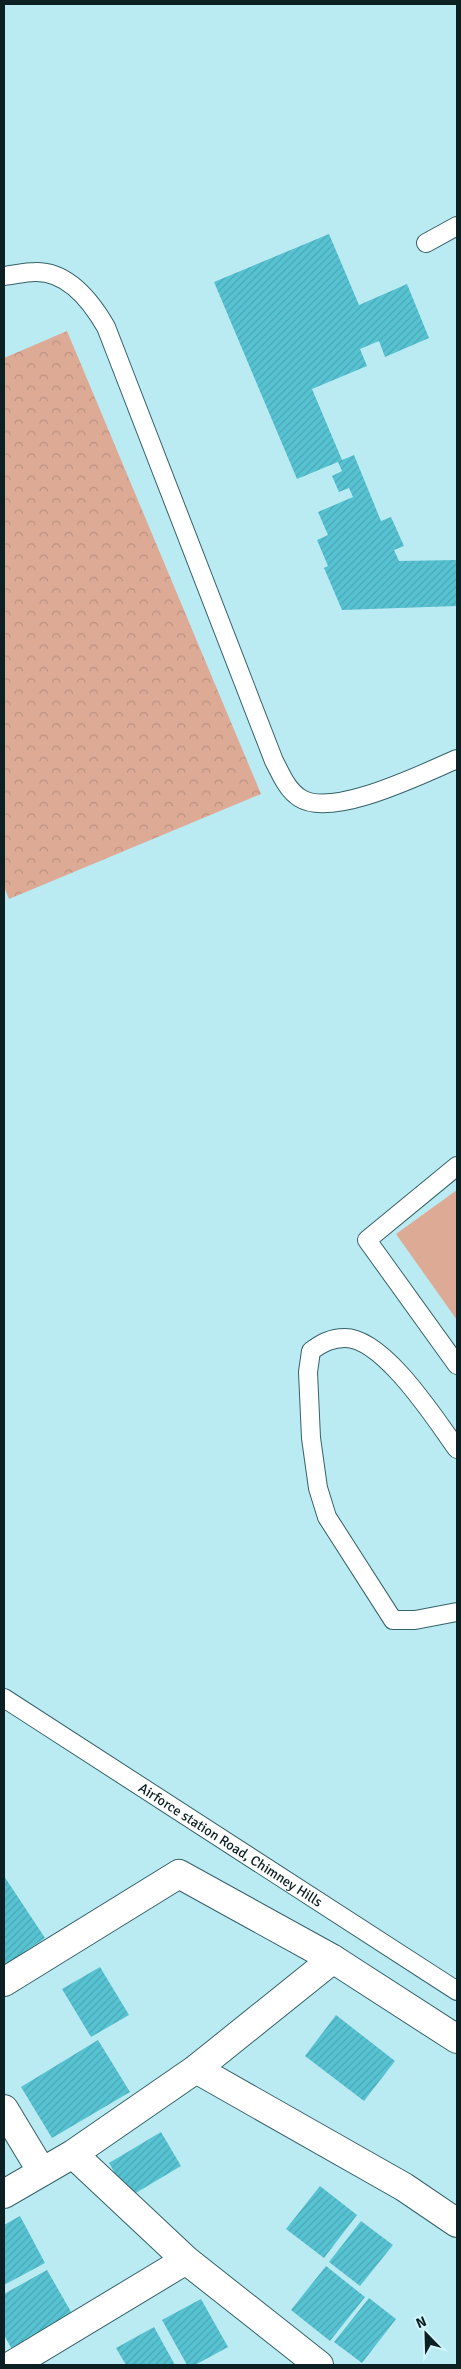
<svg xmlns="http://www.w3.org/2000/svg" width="461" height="2369" font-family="Signika,sans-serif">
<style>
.park{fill:url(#park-crowns)}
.pitch{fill:#ddaa96}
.building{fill:url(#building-hatch)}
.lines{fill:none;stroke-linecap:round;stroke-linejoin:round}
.service-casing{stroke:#356268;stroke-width:20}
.minor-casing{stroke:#356268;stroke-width:30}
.service{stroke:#fff;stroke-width:18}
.minor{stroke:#fff;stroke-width:28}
.labels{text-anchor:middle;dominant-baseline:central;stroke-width:4;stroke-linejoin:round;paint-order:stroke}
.street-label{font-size:14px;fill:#0c1f22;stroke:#d0f6fc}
</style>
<defs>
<pattern id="park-crowns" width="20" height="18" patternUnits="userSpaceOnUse" patternTransform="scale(1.25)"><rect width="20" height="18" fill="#ddaa96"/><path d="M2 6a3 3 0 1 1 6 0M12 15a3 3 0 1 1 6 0" fill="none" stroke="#bc9281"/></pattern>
<pattern id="building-hatch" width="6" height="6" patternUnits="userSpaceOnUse" patternTransform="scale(1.25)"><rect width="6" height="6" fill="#57c3d2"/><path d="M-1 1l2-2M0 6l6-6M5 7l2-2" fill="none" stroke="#4ba7b4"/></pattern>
</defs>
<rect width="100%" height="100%" fill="#bbebf2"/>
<!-- park -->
<path class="park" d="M67,331L261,794L9,899L4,887V358Z"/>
<!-- pitch -->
<path class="pitch" d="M457,1190V1320L396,1234Z"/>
<!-- building -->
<path class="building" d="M329,234L359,305L407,284L429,338L385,357L379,341L360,349L367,366L312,389L342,460L354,455L381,521L391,517L404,546L394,550L399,561L457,560V606L342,610L324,568L328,566L317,540L328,535L318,512L353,497L349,488L339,492L332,476L342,471L338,462L297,479L214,282Z
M4,1876L45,1938L4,1966Z
M100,1967L129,2015L91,2037L62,1989Z
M336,2015L395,2061L364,2101L305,2056Z
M98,2040L130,2092L52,2138L21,2087Z
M161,2132L181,2166L129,2197L109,2163Z
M320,2186L357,2215L324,2258L286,2229Z
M20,2216L45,2263L4,2285V2225Z
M361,2221L393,2245L360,2286L329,2262Z
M326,2266L365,2297L330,2341L291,2310Z
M47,2270L74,2317L13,2351L4,2335V2294Z
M369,2298L396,2319L362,2363L334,2342Z
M201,2299L228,2347L195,2365H187L162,2320Z
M154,2327L175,2365H126L116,2348Z"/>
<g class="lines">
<defs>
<g id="service">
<path d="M426,243L457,226"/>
<path d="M4,276C14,275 25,272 35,272C68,271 91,301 106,327L274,761C281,774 287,790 300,798C332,819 424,773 457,759"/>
<path d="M457,1166L367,1240L457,1365"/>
<path d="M457,1449C436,1420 384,1338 345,1338C331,1338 322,1343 311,1351L308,1372L311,1438L318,1488L327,1517L393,1620H415L457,1612"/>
<path id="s1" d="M4,1698L457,1991"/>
</g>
<path id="minor" d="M4,1982L179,1874L333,1959L457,2039
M196,2069L404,2187L457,2223
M4,2109L42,2172
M73,2154L186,2260L319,2365
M4,2194L73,2154L196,2069L333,1959
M12,2365L186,2260"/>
</defs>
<!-- service casing -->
<use href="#service" class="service-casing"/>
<!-- minor casing -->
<use href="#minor" class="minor-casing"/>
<!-- service -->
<use href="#service" class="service"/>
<!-- minor -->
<use href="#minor" class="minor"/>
</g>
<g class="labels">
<!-- street labels -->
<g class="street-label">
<text stroke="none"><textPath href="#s1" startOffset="270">Airforce station Road, Chimney Hills</textPath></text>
</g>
</g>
<!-- border -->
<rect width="461" height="2369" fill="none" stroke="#0c1f22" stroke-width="10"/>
<!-- north arrow -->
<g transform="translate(426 2334) rotate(337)" stroke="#d0f6fc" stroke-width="4" paint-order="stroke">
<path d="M0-4L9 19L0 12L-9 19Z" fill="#0c1f22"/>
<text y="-8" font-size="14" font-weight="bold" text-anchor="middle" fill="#0c1f22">N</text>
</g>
</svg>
